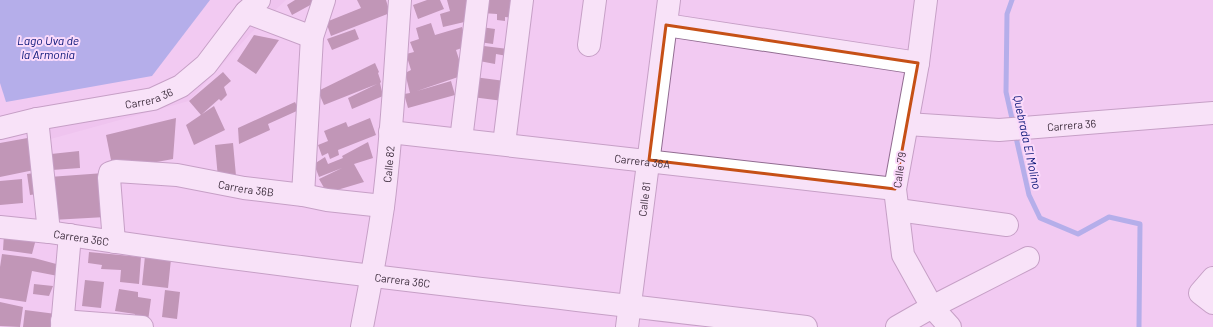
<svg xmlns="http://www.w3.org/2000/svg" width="1213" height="327" font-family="Barlow,sans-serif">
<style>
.built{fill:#ebbdeb}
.water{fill:#6b8de0}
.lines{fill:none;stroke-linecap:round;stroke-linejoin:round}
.stream{stroke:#6b8de0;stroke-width:5}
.building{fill:#855770}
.minor-casing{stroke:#916c91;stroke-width:24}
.minor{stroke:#fff;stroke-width:22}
.marked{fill:none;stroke:#c65016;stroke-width:3;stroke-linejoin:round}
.labels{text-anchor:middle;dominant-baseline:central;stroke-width:4;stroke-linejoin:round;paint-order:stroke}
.street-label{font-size:11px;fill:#3d2d3d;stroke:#fbdafb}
.water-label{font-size:12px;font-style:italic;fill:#081577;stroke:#fbdafb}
</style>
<rect width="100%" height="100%" fill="#f2caf2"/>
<!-- built -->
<path class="built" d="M267,0H286L251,33L189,101L47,140L45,127L161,105Z"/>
<!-- water -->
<path class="water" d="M0,0H210L152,76L6,102L0,83Z"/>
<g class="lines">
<!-- stream -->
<path class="stream" d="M1012,0L1007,14L1006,92L1013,123
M1015,133L1029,195L1040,218L1078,234L1109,217L1140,224L1139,327"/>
</g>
<!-- building -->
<path class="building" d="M295,0H312L314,3L292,15L287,5Z
M357,0H386L390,13L331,36L326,22L361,8Z
M427,0H440L444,9L418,19L413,5Z
M447,0H474L473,20L443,27L440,14L450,11Z
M484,0H517L514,18L505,17V21L497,20V14L482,13Z
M431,23L435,35L462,27L468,46L456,50L464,75L417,91L451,81L455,95L408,108L404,94L410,93L405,73L411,70L406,54L414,52L410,42L419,39L416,28Z
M481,27L495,29L493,44L479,42Z
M355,29L359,39L332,50L327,39Z
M254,35L279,40L256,74L237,61Z
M476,45L508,49L507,56L496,54L495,64L474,60Z
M375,63L379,72L378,73L381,82L380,83L383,96L352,109L348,98L377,84L324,105L318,91Z
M223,72L231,81L224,87L227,95L221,101L219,99L201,115L189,101Z
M474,77L505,81L503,101L472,97Z
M295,102L299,110L268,124L270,130L239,144L238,128Z
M214,106L225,130L194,145L186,125Z
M176,118L173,159L113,170L106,135Z
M370,118L376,135L338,150L339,155L330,159L328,153L322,156L318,145L328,141L324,131L346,122L348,127Z
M33,137L39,169L0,177V143Z
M368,142L373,158L354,164L364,182L327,193L319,179L342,168L319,177L314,164L325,157L328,164L343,158L342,156Z
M233,143L236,176L218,178L215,145Z
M79,151L80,168L52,170L51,154Z
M41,172L44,193L30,195L27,174Z
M104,173L106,217L52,220L49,177Z
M22,179L23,203L0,205V181Z
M4,234L36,239L32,254L3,250Z
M89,252L141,257L139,284L120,282L121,270L101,269L102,265L88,263Z
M2,254L34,258L60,265L58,276L32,271L26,302L0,298V267Z
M145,256L171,259L168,288L142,285Z
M85,280L104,282L101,308L82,306Z
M34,284L53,286L49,296L33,294Z
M119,289L138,292V297L151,299L148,321L134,319L135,314L115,311Z
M165,290L180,292L177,319L162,317Z
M0,302L23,307L20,327L0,326Z
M25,310L56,314L54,327H23Z"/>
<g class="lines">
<defs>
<g id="minor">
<path d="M926,0L918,63L895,189L903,255L932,307L950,327"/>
<path d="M246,12L312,37"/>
<path d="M666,25L918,63"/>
<path d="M589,45L595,0"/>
<path d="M37,119L49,232"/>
<path id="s1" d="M907,124L999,130L1213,113"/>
<path id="s2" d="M0,128L37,119L153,99L181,86L206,65L246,12L259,0"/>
<path id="s3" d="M390,132L895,189"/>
<path d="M461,140L478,0"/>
<path d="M504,144L522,0"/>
<path d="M303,195L312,37L324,0"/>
<path d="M898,210L1007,225"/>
<path id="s4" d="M0,227L49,232C301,271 554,296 806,327"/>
<path id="s5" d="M114,242L109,178L110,173L116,171L177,175L244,188L303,195L327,200L383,206"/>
<path d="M1213,278L1200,293L1213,303"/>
<path d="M62,321L142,327"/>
<path d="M62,327L70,235"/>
<path id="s6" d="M362,327C370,287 377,247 383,207C392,138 395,69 400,0"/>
<path id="s7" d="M627,327L669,0"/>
<path d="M897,327L932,307L1028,258"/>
</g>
</defs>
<!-- minor casing -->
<use href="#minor" class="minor-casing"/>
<!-- minor -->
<use href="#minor" class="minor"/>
</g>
<!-- marked area -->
<path d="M0 0H1213V327H0ZM666,25L918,63L895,189L649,160Z" fill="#f2caf2" fill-opacity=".55" fill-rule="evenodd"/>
<path class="marked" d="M666,25L918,63L895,189L649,160Z"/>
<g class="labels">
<!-- street labels -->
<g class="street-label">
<text stroke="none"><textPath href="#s2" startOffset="152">Carrera 36</textPath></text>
<text stroke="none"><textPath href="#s1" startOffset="165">Carrera 36</textPath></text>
<text stroke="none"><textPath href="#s3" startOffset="254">Carrera 36A</textPath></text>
<text stroke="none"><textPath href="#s6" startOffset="165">Calle 82</textPath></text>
<text transform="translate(899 170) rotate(-82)">Calle 79</text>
<text stroke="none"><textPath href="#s5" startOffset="207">Carrera 36B</textPath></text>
<text stroke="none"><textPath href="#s7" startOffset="129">Calle 81</textPath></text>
<text stroke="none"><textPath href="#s4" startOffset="82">Carrera 36C</textPath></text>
<text stroke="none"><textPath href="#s4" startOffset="406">Carrera 36C</textPath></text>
</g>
<!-- water labels -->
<g class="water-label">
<text x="48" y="40">Lago Uva de<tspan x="48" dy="14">la Armonía</tspan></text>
<text transform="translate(1028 142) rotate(78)">Quebrada El Molino</text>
</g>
</g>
</svg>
